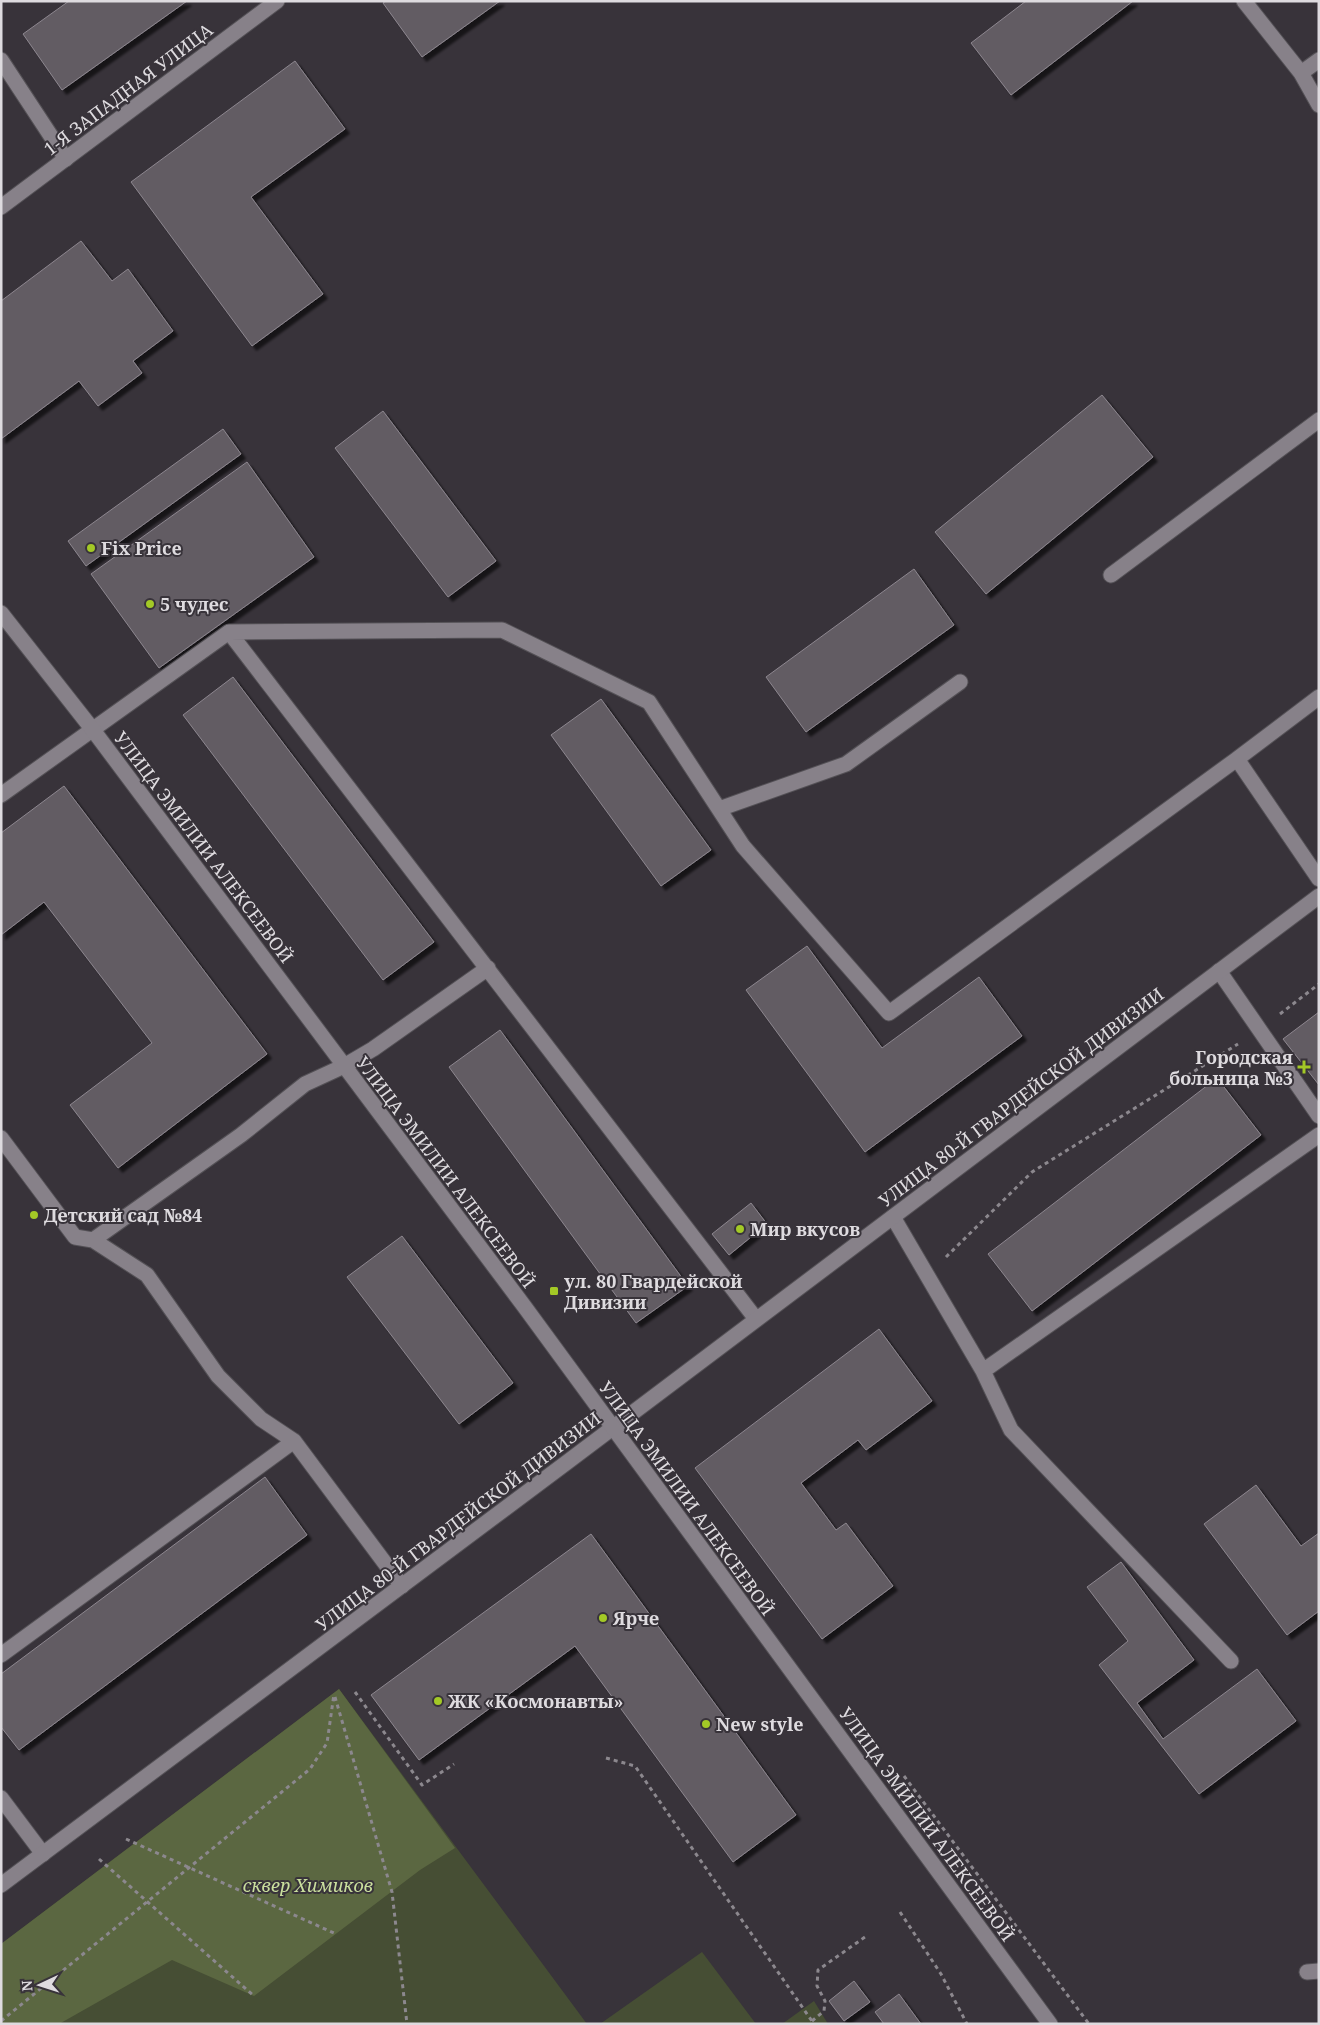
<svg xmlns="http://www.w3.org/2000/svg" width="1320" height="2025" font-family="'Noto Serif',serif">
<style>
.green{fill:#464e34}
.forest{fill:#5b6741}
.building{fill:#625c64;stroke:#8d878f;filter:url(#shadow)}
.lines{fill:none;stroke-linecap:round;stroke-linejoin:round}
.service-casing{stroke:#545156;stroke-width:17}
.minor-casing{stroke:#545156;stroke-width:17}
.tertiary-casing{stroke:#545156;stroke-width:17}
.path{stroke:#8c888e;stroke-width:3;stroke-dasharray:4 4;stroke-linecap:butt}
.service{stroke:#878189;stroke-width:15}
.minor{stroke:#878189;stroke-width:15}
.tertiary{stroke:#878189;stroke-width:15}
.poi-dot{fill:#a3c926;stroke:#38333a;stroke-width:2}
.labels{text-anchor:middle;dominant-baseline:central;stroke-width:4;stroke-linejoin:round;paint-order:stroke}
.street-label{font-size:18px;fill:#dedbdf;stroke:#38333a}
.poi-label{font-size:18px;font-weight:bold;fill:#dedbdf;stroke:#38333a;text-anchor:start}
.park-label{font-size:18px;font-style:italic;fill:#c9de9d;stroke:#38333a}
</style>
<defs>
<filter id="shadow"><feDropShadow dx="4.5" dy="4.5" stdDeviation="1" flood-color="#0009"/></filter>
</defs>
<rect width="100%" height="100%" fill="#38333a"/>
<!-- green -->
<path class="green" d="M339,1689L587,2024H1V1944Z
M702,1952L756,2024H600Z
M814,2001L828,2024H782Z"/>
<!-- forest -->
<path class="forest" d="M339,1689L455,1848L420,1870L254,1996L172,1960L59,2024H1V1944Z"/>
<!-- building -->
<path class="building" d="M69,1H187L62,90L23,34Z
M386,1H500L422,57L383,3Z
M1026,1H1133L1011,95L971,43Z
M295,61L345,129L251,197L323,294L252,346L131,182Z
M81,241L112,281L128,269L173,331L133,361L142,373L98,406L79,381L1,439V301Z
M1102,395L1153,457L986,594L935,532Z
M383,411L496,561L448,597L335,448Z
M223,429L241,454L86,566L68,541Z
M247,462L314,557L159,668L91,574Z
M914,569L954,625L806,732L766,677Z
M233,677L434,942L383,980L183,715Z
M601,699L711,850L661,886L551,735Z
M64,786L267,1054L118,1168L70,1105L152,1043L44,902L1,935V833Z
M807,946L882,1048L979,977L1022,1036L865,1152L746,990Z
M1319,1012V1085L1283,1039Z
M500,1030L688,1286L636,1323L449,1067Z
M1217,1078L1261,1135L1032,1311L988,1254Z
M751,1203L767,1224L729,1255L712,1234Z
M402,1236L513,1383L459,1424L347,1277Z
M879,1329L932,1401L866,1450L858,1440L801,1483L836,1530L846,1523L893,1586L822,1639L695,1468Z
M265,1477L307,1535L19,1750L1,1727V1674Z
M1256,1485L1301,1546L1319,1533V1611L1287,1635L1204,1524Z
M591,1534L796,1815L733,1862L575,1646L419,1760L371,1695Z
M1121,1562L1194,1660L1137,1703L1163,1739L1257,1669L1296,1721L1199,1794L1099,1665L1128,1641L1087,1587Z
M854,1981L870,2002L844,2021L829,2001Z
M899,1994L921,2024H884L875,2012Z"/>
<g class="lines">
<defs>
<path id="service" d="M1244,1L1301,73L1319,60
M1,60L66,159
M1301,73L1319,105
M1111,575L1319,420
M229,632L756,1319
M1237,759L1319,697
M1,795L229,632L502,630L649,702L743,846L889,1013L1237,759L1319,879
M719,809L846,764L960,682
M1219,971L1319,1116
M1,1138L75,1237L93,1240L147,1275L218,1376L261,1419L294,1441L402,1586
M893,1217L983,1371L1011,1430L1231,1661
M93,1240L241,1135L305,1084L344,1066L373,1049L488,968
M983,1371L1319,1135
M1,1655L294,1441
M1,1798L43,1854
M1307,1972L1319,1971"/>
<path id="minor" d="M1,207L277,1
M1,1885L566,1463L1319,896"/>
<path id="tertiary" d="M1,613L93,730L524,1306L1050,2024"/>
</defs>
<!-- service casing -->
<use href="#service" class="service-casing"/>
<!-- minor casing -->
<use href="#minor" class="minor-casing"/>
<!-- tertiary casing -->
<use href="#tertiary" class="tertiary-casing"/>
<!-- path -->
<path class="path" d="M1280,1014L1319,984
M946,1257L1032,1172L1238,1044
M355,1692L422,1785L454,1764
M335,1697L392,1892L407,2024
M606,1758L635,1766L814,2024
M904,1776L1089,2024
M126,1839L336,1934
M99,1859L254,1996
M900,1912L941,1974L967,2024
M1,2021L310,1769L327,1743L334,1694
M812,2021L824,2011L825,2001L817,1986L818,1970L865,1937"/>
<!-- service -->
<use href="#service" class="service"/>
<!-- minor -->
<use href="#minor" class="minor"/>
<!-- tertiary -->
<use href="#tertiary" class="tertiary"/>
</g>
<!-- markers -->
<g class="poi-dot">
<circle cx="91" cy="548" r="5"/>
<circle cx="150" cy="604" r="5"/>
<path d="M1301.5 1059.5h5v5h5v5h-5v5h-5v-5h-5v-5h5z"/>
<circle cx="34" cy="1215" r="5"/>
<circle cx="740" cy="1229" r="5"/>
<rect x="549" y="1286" width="10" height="10" rx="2.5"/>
<circle cx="603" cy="1618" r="5"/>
<circle cx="438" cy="1701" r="5"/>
<circle cx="706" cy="1724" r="5"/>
</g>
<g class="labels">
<!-- street labels -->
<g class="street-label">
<text transform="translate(128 89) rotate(-37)">1-Я ЗАПАДНАЯ УЛИЦА</text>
<text transform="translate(204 847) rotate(53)">УЛИЦА ЭМИЛИИ АЛЕКСЕЕВОЙ</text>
<text transform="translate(1021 1097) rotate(-37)">УЛИЦА 80-Й ГВАРДЕЙСКОЙ ДИВИЗИИ</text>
<text transform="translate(446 1172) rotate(53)">УЛИЦА ЭМИЛИИ АЛЕКСЕЕВОЙ</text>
<text transform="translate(687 1498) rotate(54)">УЛИЦА ЭМИЛИИ АЛЕКСЕЕВОЙ</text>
<text transform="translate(458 1521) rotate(-37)">УЛИЦА 80-Й ГВАРДЕЙСКОЙ ДИВИЗИИ</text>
<text transform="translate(927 1824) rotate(54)">УЛИЦА ЭМИЛИИ АЛЕКСЕЕВОЙ</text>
</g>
<!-- poi labels -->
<g class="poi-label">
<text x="101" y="548">Fix Price</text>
<text x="160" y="604">5 чудес</text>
<text x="1293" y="1057" text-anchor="end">Городская<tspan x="1293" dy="21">больница №3</tspan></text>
<text x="44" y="1215">Детский сад №84</text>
<text x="750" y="1229">Мир вкусов</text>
<text x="564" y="1281">ул. 80 Гвардейской<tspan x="564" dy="21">Дивизии</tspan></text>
<text x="613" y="1618">Ярче</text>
<text x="448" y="1701">ЖК «Космонавты»</text>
<text x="716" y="1724">New style</text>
</g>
<!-- park labels -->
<g class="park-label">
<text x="308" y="1885">сквер Химиков</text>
</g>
</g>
<!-- border -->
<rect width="1320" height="2025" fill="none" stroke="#dedbdf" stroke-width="5"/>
<!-- north arrow -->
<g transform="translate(40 1985) rotate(266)" stroke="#38333a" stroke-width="4" paint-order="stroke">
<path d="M0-4L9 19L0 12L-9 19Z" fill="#dedbdf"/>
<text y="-8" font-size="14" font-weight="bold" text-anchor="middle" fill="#dedbdf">N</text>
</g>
</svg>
